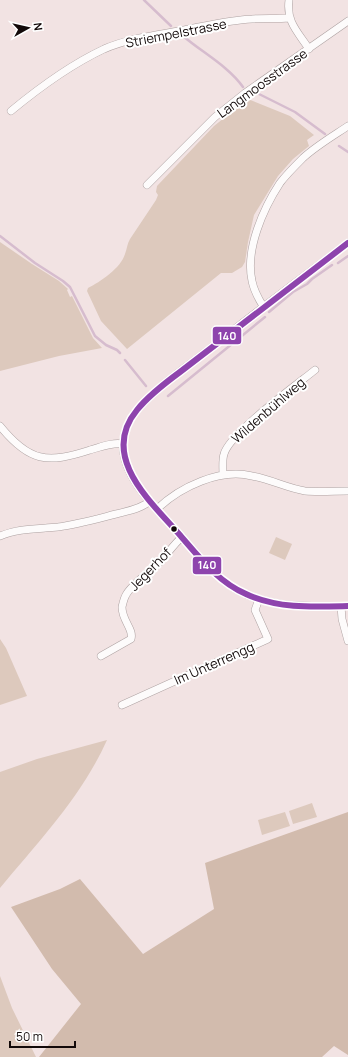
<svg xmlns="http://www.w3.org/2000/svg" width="348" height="1057" font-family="Manrope,sans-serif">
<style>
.green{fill:#ddc9bd}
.forest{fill:#d2bbad}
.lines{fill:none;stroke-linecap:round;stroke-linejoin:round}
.stream{stroke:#d6bcce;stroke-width:2.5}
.minor-casing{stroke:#ada1a1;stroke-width:8}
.minor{stroke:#fdfbfb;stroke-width:7}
.bus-1-casing{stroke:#fff;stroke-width:9}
.bus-1{stroke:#8e44ad;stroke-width:6}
.bus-dot{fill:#120909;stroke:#fff;stroke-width:1.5}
.labels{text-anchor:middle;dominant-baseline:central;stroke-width:4;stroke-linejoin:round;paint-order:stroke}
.street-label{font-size:13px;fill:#120909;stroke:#fff}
.line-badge{stroke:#fff;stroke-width:1.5}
.badge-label{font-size:11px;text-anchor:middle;font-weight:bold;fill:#fff}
</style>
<rect width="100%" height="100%" fill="#f2e3e3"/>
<!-- green -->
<path class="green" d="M248,99L290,116L314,135L307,140L309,146L293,159L278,176L254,215L248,242L245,262L242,267L232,273H221L127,349L101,321L87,291L88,288C100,282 121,268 125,254C127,249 127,244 130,239L156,200L158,195L156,192L157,186L214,126Z
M0,242L32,264L59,281L68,289L67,290L70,297L72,296L93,338L102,348L59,356L0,371Z
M276,537L292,544L285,560L269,553Z
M0,639L6,648L27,696L0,705Z
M107,740C82,796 39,841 0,888V772L37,759Z
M312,803L317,817L293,824L289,811Z
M285,812L290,826L262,835L258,820Z
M0,976L12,1008L36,1057H0Z"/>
<!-- forest -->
<path class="forest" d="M348,812V1055L334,1046L322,1057H39L81,1004L52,969L11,907L60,889L80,879L143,954L214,909L205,863Z"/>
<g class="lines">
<!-- stream -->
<path class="stream" d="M144,0L171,26
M183,36C203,53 228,66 243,87
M259,94L295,112L325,134
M339,146L348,152
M0,236L35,263L63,281L70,287L95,336L106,345L117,350L120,353
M338,263L348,256
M269,312L293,292L307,284L312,279L332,265
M125,360L146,386
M168,396L265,317"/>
<defs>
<path id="minor" d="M289,0C286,22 298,32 309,49
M11,111C40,87 70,65 104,49C129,38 157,35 184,30C206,26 229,20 252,19C264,18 277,19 289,18
M147,185L215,117L245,93L348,21
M348,243C300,279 253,314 207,351C183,369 157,387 137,410C129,420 124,431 123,444C122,479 159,511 180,535C192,549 204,563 218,576C253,609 303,607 348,606
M263,306C258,298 254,291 252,281C245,250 263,209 280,183C286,175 295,166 303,158C316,146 333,136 348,126
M0,426C29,462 47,464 90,450C101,447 112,442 123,444
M223,475C223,469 222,460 224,454C230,433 295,386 315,370
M157,509C180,487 220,468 252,476C270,479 287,488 305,491C319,492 334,491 348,491
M0,536C18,528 39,529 58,527C78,524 96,519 116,514C127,511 141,509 150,501
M341,606L342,619L348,641
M101,656L131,639C134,629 122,621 122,607C123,603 124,598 126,595C130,586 149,572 157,565C166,556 173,545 182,537
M122,705L268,639L255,610L259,599"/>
</defs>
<!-- minor casing -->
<use href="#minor" class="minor-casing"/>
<!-- minor -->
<use href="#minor" class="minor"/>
<defs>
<path id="bus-1" d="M348,243L180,372C165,383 149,395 137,410C99,456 150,501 179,534C199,557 218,582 246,594C278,609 314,607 348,606"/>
</defs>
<!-- bus-1 casing -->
<use href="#bus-1" class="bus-1-casing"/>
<!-- bus-1 -->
<use href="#bus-1" class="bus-1"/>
</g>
<!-- markers -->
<circle class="bus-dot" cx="174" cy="529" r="3.5"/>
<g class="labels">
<!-- street labels -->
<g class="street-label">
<text transform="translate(176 33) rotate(-11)">Striempelstrasse</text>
<text transform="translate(262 83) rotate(-36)">Langmoosstrasse</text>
<text transform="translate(268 410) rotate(-41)">Wildenbühlweg</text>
<text transform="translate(150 569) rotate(-46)">Jegerhof</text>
<text transform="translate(214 663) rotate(-24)">Im Unterrengg</text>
</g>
</g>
<g class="line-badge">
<rect x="212" y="326" width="30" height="19" rx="4" fill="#8e44ad"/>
<rect x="192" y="556" width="30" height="19" rx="4" fill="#8e44ad"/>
</g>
<g class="badge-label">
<text x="227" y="340">140</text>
<text x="207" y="569">140</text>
</g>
<!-- north arrow -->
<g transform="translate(28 28) rotate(82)" stroke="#ffffff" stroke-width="3" paint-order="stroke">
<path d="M0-3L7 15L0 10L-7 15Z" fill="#120909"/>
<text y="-6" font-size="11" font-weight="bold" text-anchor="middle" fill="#120909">N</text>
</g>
<!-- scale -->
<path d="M10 1041v6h65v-6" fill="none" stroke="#120909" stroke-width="2"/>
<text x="16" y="1041" font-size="12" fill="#120909" stroke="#ffffff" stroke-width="3" paint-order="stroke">50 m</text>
</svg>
